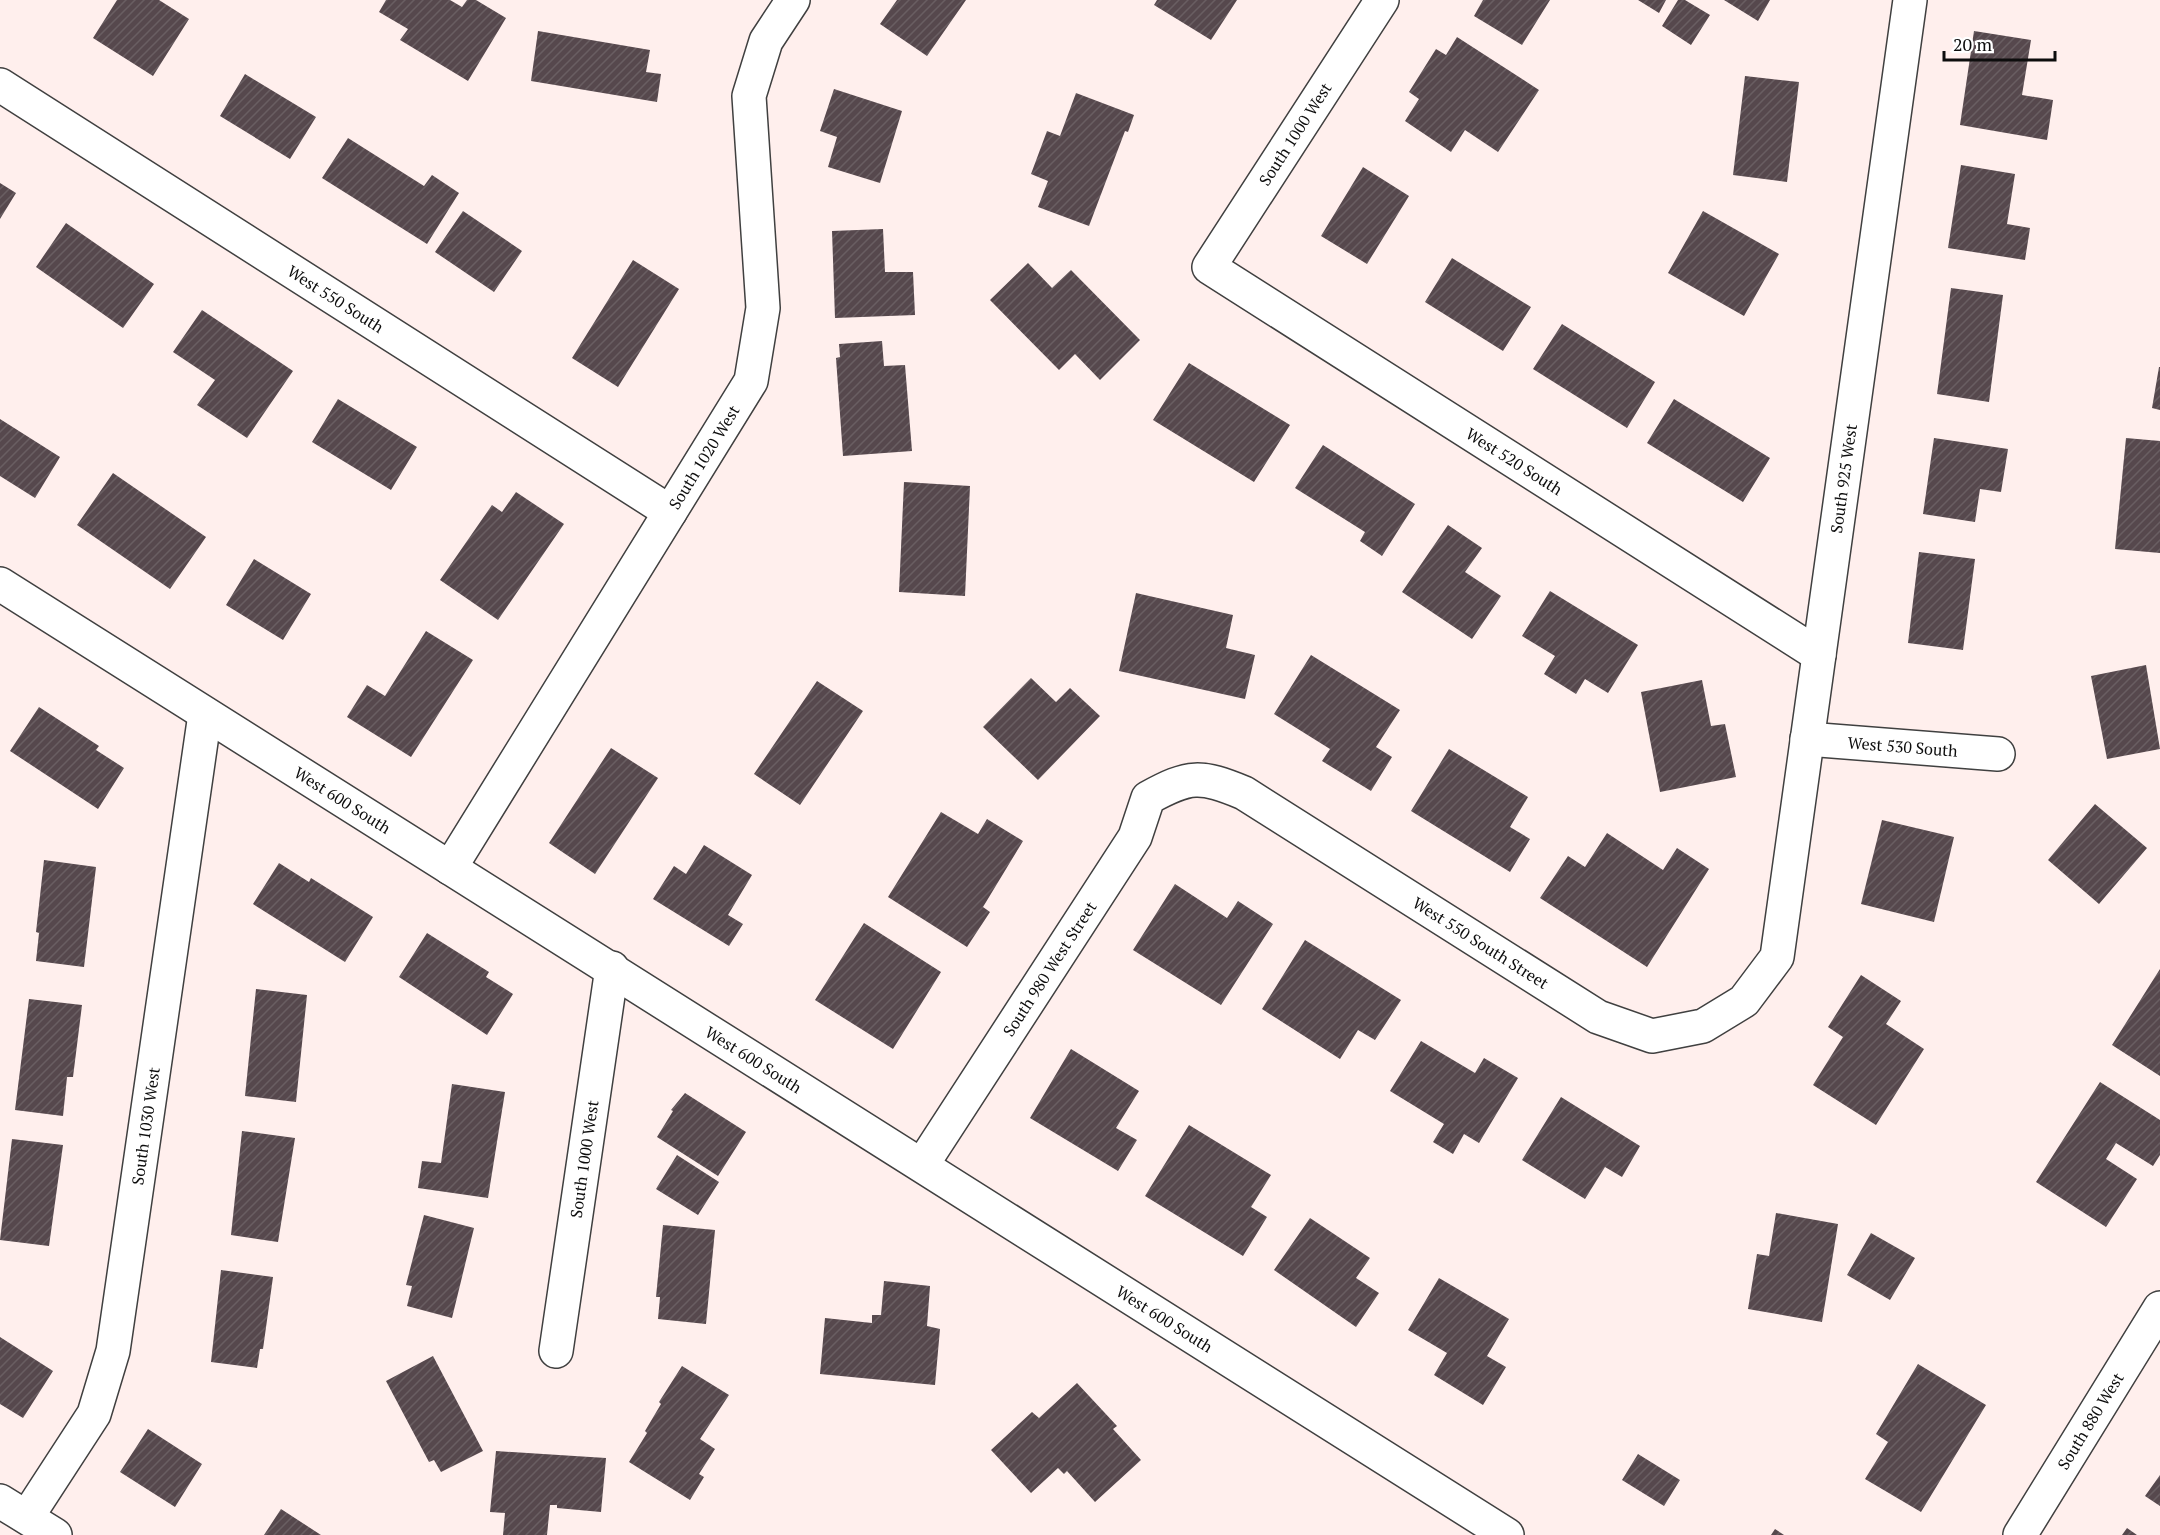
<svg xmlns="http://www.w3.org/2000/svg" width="2160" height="1535" font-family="'PT Serif',serif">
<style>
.building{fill:url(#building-hatch)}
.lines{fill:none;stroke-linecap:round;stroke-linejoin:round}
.minor-casing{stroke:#404040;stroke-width:36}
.tertiary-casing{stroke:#404040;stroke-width:36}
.minor{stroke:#fff;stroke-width:33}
.tertiary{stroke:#fff;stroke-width:33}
.labels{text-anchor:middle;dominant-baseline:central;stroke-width:6;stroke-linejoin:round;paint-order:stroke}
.street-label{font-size:16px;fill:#0d0d0d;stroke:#fff}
</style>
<defs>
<pattern id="building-hatch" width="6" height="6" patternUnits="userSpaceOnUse" patternTransform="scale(1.5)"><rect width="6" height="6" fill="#56484d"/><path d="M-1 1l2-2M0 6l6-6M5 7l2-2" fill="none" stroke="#695e62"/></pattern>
</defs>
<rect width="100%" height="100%" fill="#ffefed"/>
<!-- building -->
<path class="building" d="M117,0H159L189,19L153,76L93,38Z
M386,0H450L462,7L467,0H476L506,18L468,81L400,40L408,29L379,12Z
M897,0H966L927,56L880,24Z
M1157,0H1237L1211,40L1154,5Z
M1483,0H1550L1522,45L1474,16Z
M1638,0H1666L1659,13Z
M1678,0H1685L1710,15L1691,45L1662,26Z
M1724,0H1770L1758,21Z
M538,31L650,50L646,72L661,74L657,102L531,81Z
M1974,31L2031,40L2022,95L2053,100L2047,140L1960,125Z
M1457,37L1539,90L1498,152L1465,130L1451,152L1405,121L1419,99L1409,92L1436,49L1446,55Z
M245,74L316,117L290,159L220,116Z
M1745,76L1799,82L1787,182L1733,175Z
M834,89L902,111L880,183L828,167L837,137L820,131Z
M1076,93L1134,115L1128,132L1125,131L1089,226L1038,207L1048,181L1031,174L1047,131L1060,136Z
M348,138L424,186L432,175L459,193L427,244L322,178Z
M1961,165L2015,174L2007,224L2030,228L2025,260L1948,248Z
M1363,167L1409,196L1367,264L1321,236Z
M0,183L16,193L0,219Z
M463,211L522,251L494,292L435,252Z
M1703,211L1779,254L1744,316L1668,273Z
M66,223L154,284L123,328L36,267Z
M883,229L885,272H913L915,315L835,318L832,231Z
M1452,258L1531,307L1503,351L1425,302Z
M633,260L679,289L618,387L572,358Z
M1028,263L1052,288L1071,270L1140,340L1100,380L1075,354L1059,370L990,300Z
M1951,288L2003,295L1989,402L1937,394Z
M202,310L293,371L247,438L197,405L215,380L173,352Z
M1562,324L1655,382L1627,428L1533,369Z
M882,341L884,366L905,365L912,451L843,456L836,358L840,357L839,344Z
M1189,363L1290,425L1254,482L1153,420Z
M2159,367H2160V410L2152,408Z
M338,399L417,447L391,490L312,442Z
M1674,399L1770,458L1743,502L1647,443Z
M0,419L60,457L35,498L0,476Z
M1934,438L2008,449L2001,492L1980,489L1975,522L1923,514Z
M2126,438L2160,441V553L2115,549Z
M1323,445L1415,504L1382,556L1360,541L1365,532L1295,488Z
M113,473L206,537L170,589L77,525Z
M904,482L970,486L965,596L899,592Z
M516,492L564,524L498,620L440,580L492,505L502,512Z
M1448,525L1482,548L1465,572L1501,596L1472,639L1402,592Z
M1919,552L1975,559L1963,650L1908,643Z
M254,559L311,594L283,640L226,605Z
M1550,591L1638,645L1608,693L1585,679L1576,694L1544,674L1555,656L1522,636Z
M1136,593L1233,615L1226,648L1255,655L1245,699L1119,671Z
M426,631L473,660L411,757L347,717L367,685L385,696Z
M1311,655L1400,710L1376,747L1392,757L1371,791L1322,761L1330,749L1274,714Z
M2146,665L2160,749L2107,759L2091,676Z
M1031,678L1056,702L1070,688L1100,716L1038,780L983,727Z
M1702,680L1711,726L1725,724L1736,777L1660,792L1641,692Z
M817,681L863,711L800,805L754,774Z
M39,707L99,746L96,750L124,768L98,809L10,751Z
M611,748L658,778L595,874L549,843Z
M1449,749L1528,797L1510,827L1530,839L1510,872L1411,811Z
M2095,804L2147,848L2099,904L2048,860Z
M941,812L978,834L987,819L1023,841L983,907L990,912L967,947L888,897Z
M1882,820L1954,837L1934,922L1861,904Z
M1607,833L1663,870L1677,848L1709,869L1647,967L1540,898L1568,856L1585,867Z
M704,845L752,875L728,915L743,924L729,946L653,899L674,866L686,874Z
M44,860L96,867L84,967L36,961L39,933L36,932Z
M279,863L309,882L311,878L373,917L345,962L253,904Z
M1175,884L1227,918L1238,901L1273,924L1221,1005L1133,950Z
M864,923L941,972L893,1049L815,1000Z
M427,933L489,972L486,977L513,994L487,1035L399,977Z
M1305,940L1401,1000L1375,1040L1358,1030L1340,1059L1262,1009Z
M2160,969V1076L2112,1045Z
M1861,975L1901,1001L1886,1024L1924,1049L1876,1125L1813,1085L1843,1037L1828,1027Z
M256,989L307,995L296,1102L245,1096Z
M29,999L82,1005L73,1077H67L63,1116L15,1110Z
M1421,1041L1475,1073L1484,1058L1518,1078L1479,1143L1464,1134L1453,1154L1433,1142L1444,1124L1390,1091Z
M1071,1049L1139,1091L1116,1128L1137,1140L1118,1171L1030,1118Z
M2100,1082L2160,1120V1155L2153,1166L2116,1143L2106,1159L2137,1179L2106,1227L2036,1182Z
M452,1084L505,1092L488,1198L418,1188L422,1161L441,1163Z
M685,1093L746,1132L718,1176L657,1137L673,1111L671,1110Z
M1561,1097L1640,1146L1622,1177L1605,1167L1585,1199L1522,1160Z
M1189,1125L1271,1175L1251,1207L1267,1217L1243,1256L1145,1196Z
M242,1131L295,1138L278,1242L231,1235Z
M12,1139L63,1145L49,1246L0,1240Z
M677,1155L719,1182L698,1215L656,1189Z
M1776,1213L1838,1224L1822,1322L1748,1309L1757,1254L1769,1256Z
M424,1215L474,1228L452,1318L407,1306L412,1286L406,1285Z
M1310,1218L1370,1258L1356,1278L1379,1293L1356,1327L1274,1270Z
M663,1225L715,1230L706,1324L658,1319L660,1297H656Z
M1871,1233L1915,1258L1890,1300L1847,1275Z
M221,1270L273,1277L263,1349H260L257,1368L211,1362Z
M1439,1278L1509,1319L1487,1356L1506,1367L1483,1405L1434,1375L1447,1353L1408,1330Z
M884,1281L930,1286L927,1326L940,1329L935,1385L820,1374L825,1318L872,1323V1315H881Z
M0,1337L53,1371L23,1418L0,1404Z
M433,1356L483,1451L441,1472L434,1460L429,1462L386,1381Z
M1918,1364L1986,1405L1921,1512L1865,1479L1888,1442L1876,1434Z
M682,1366L729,1395L700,1439L715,1449L699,1474L704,1477L690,1500L629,1462L647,1433L645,1431L661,1404L659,1402Z
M1077,1383L1117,1426L1113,1429L1141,1460L1095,1502L1067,1471L1064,1474L1058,1468L1031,1493L991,1450L1032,1412L1039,1418Z
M148,1429L202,1464L175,1507L120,1472Z
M496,1451L606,1458L601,1512L557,1508V1505H550L547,1535H503L505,1513L490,1512Z
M1638,1454L1680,1480L1664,1506L1622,1480Z
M2160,1475V1506L2145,1496Z
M281,1509L321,1535H264Z
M2127,1528L2137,1535H2122Z
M1775,1529L1784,1535H1771Z"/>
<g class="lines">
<defs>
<g id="minor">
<path id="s1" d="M1382,0L1209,267L1819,655"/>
<path id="s2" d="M0,85L670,512"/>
<path id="s3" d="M1807,739L1998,754"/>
<path id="s4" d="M450,868L751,381L763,308L749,96L766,41L793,0"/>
<path id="s5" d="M922,1165L1135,837L1148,798C1190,775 1200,775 1244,793L1598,1017L1652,1036L1703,1026L1744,1001L1777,957L1910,0"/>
<path id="s6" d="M556,1351L612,968"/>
<path d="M0,1501L55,1535"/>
<path id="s7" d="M27,1517L94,1414L113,1351L205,714"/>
<path id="s8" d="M2020,1535L2160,1308"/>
</g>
<g id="tertiary">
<path id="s9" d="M0,584L1507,1535"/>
</g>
</defs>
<!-- minor casing -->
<use href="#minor" class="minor-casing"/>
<!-- tertiary casing -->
<use href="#tertiary" class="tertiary-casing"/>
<!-- minor -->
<use href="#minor" class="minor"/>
<!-- tertiary -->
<use href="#tertiary" class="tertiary"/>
</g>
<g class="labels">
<!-- street labels -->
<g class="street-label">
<text transform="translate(1295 134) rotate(-57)">South 1000 West</text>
<text stroke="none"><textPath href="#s2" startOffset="398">West 550 South</textPath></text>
<text stroke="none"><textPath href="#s4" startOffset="483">South 1020 West</textPath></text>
<text stroke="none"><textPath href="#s1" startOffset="680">West 520 South</textPath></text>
<text stroke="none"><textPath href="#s5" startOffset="1648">South 925 West</textPath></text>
<text stroke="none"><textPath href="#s3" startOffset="96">West 530 South</textPath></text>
<text stroke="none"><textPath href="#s9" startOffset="405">West 600 South</textPath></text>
<text stroke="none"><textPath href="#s5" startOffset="814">West 550 South Street</textPath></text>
<text stroke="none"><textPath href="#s5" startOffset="234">South 980 West Street</textPath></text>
<text stroke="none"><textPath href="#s9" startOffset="891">West 600 South</textPath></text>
<text stroke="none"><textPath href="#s7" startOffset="416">South 1030 West</textPath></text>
<text stroke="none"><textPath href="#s6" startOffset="194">South 1000 West</textPath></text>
<text stroke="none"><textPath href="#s9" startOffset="1377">West 600 South</textPath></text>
<text stroke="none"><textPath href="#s8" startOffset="134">South 880 West</textPath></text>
</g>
</g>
<!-- scale -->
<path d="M1944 51v9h111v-9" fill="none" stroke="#0d0d0d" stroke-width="3"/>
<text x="1953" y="51" font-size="18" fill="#0d0d0d" stroke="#ffffff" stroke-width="4.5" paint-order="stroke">20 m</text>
</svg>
